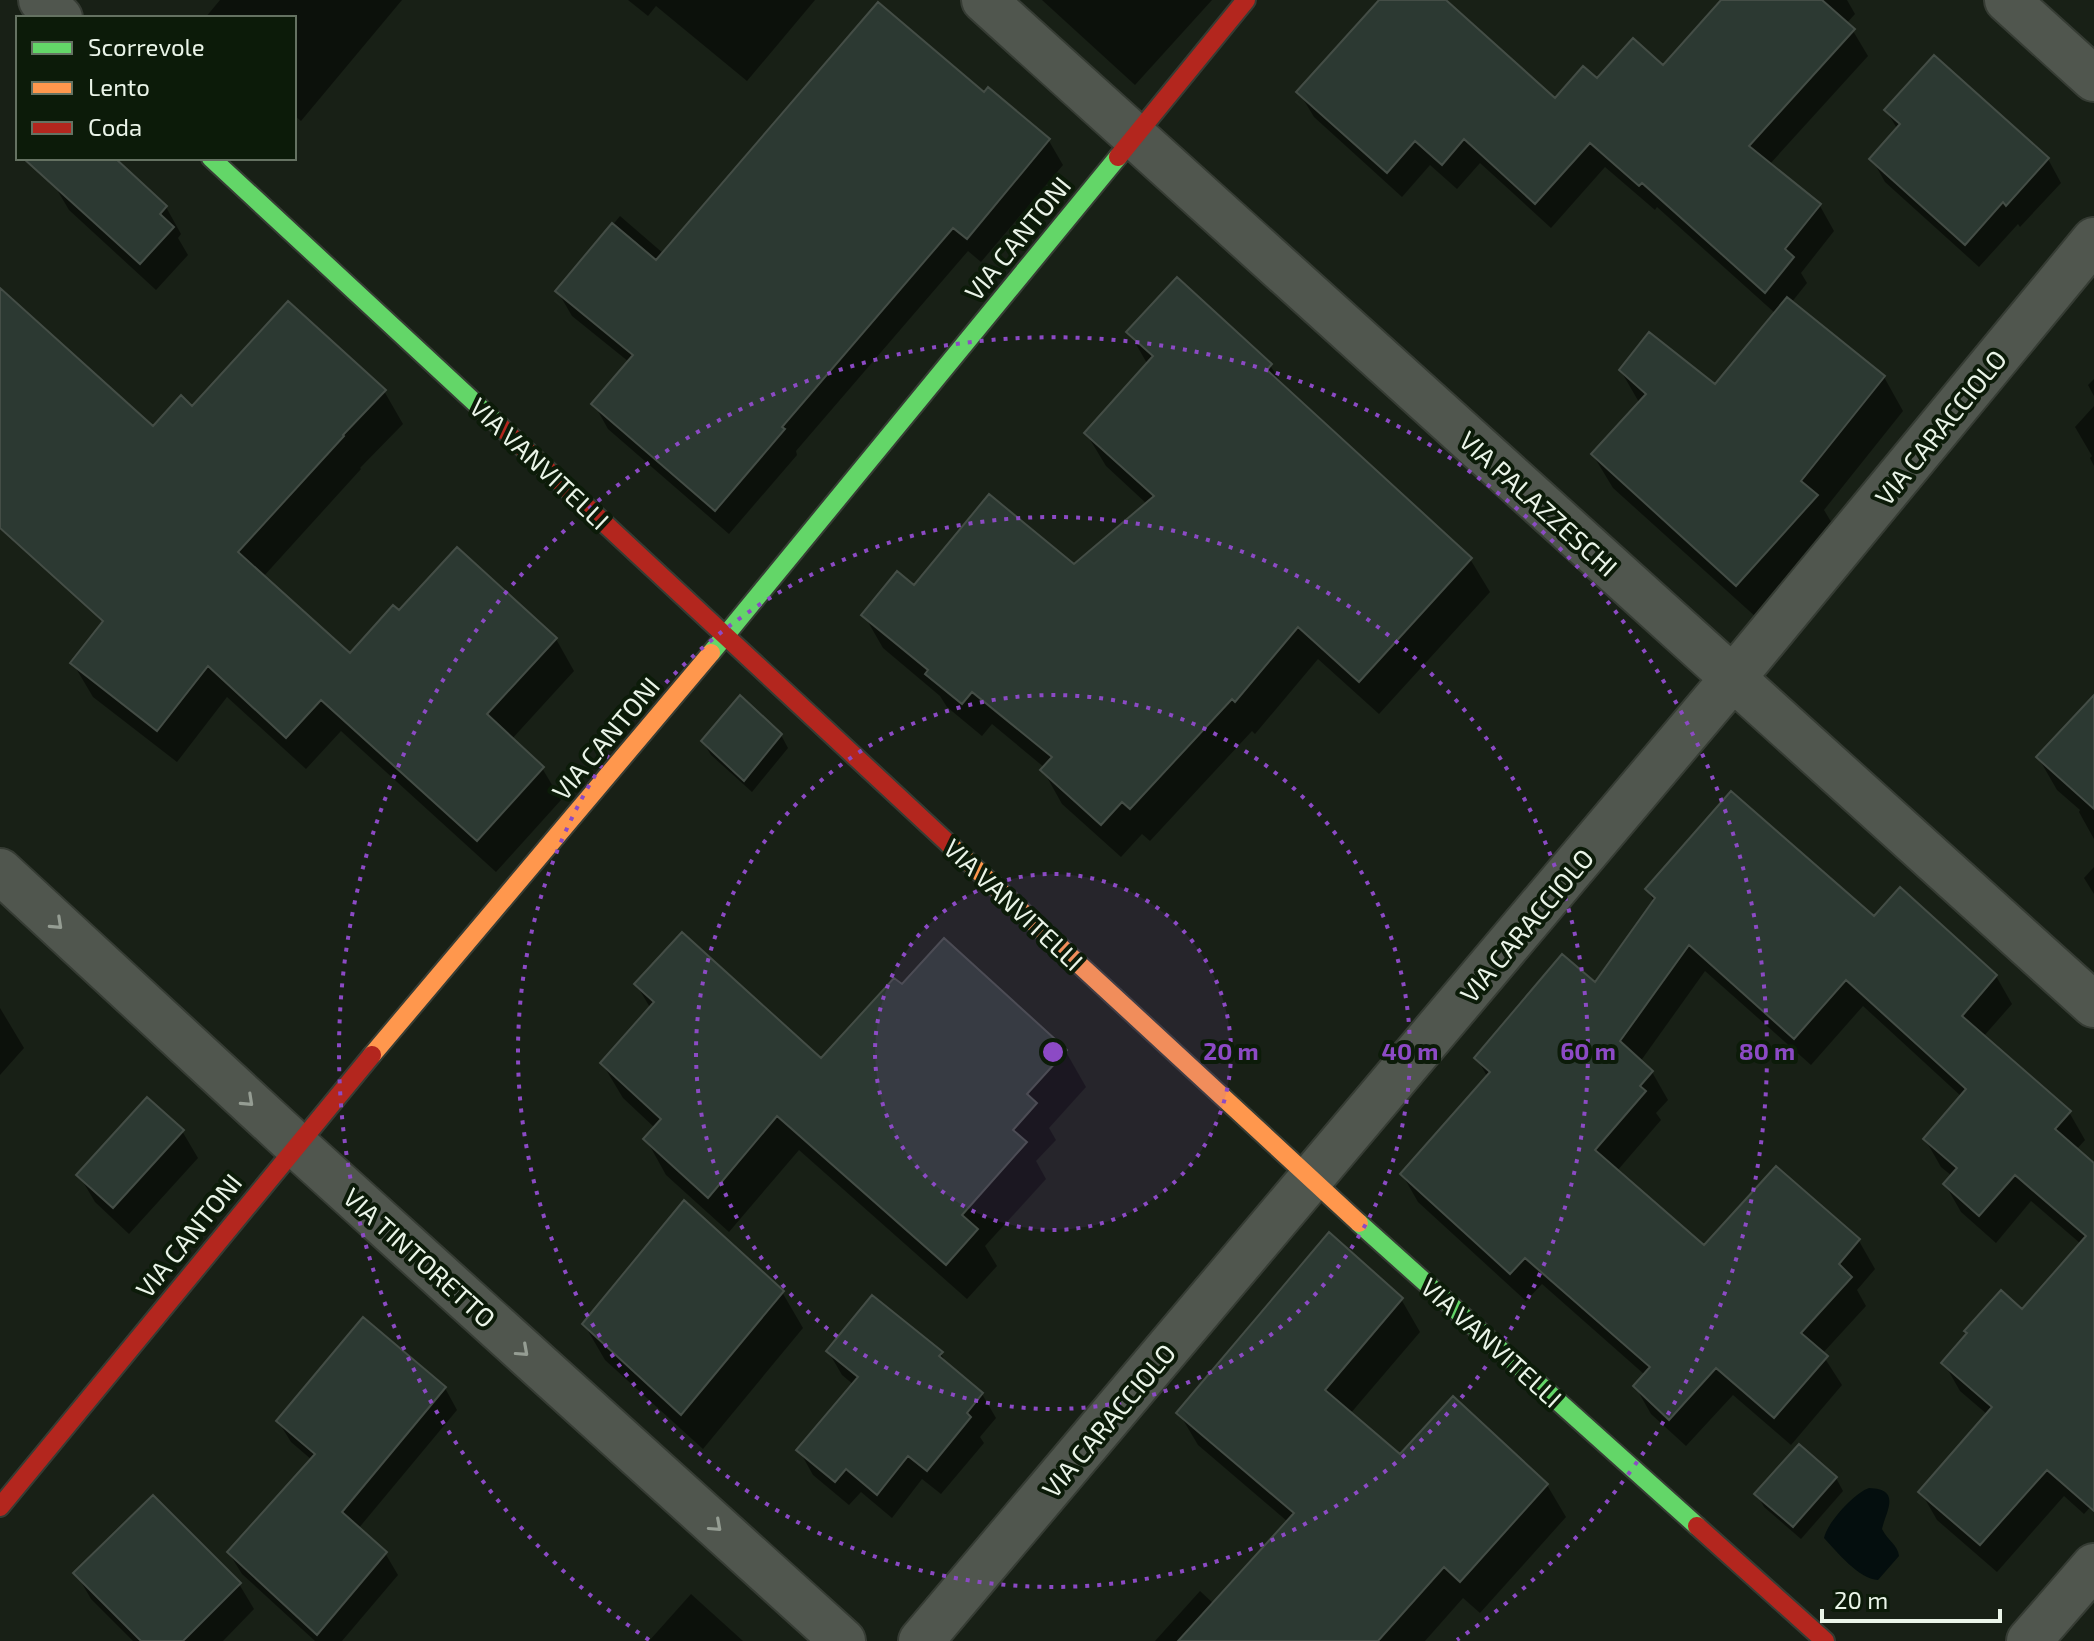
<svg xmlns="http://www.w3.org/2000/svg" width="2094" height="1641" font-family="'Exo 2',sans-serif">
<style>
.water{fill:#040e0e}
.shadow{fill:#0007}
.building{fill:#2c3932;stroke:#444d46;stroke-width:2}
.lines{fill:none;stroke-linecap:round;stroke-linejoin:round}
.street-casing{stroke:#363c34;stroke-width:48}
.fast-casing{stroke:#363c34;stroke-width:22}
.slow-casing{stroke:#363c34;stroke-width:22}
.jam-casing{stroke:#363c34;stroke-width:22}
.street{stroke:#50564e;stroke-width:44}
.fast{stroke:#63d668;stroke-width:18}
.slow{stroke:#ff974d;stroke-width:18}
.jam{stroke:#b3261e;stroke-width:18}
.oneway{stroke:#959d93}
.ring{fill:none;stroke:#8c4ac5;stroke-width:4;stroke-dasharray:4 8}
.labels{text-anchor:middle;dominant-baseline:central;stroke-width:8;stroke-linejoin:round;paint-order:stroke}
.street-label{font-size:26px;fill:#eaf4e8;stroke:#0c1b09}
.centre{fill:#8c4ac5;stroke:#0c1b09;stroke-width:4}
.ring-label{font-size:24px;text-anchor:middle;font-weight:bold;fill:#8c4ac5;stroke:#0c1b09;stroke-width:8;stroke-linejoin:round;paint-order:stroke}
</style>
<rect width="100%" height="100%" fill="#182016"/>
<!-- water -->
<path class="water" d="M1869,1488C1902,1489 1886,1511 1882,1529C1887,1540 1898,1545 1899,1556L1878,1580C1859,1579 1837,1552 1824,1538C1827,1523 1854,1493 1869,1488Z"/>
<!-- shadow -->
<path class="shadow" d="M220,0H402L301,121L294,115V18H205Z
M628,0H815L747,81L656,6L648,16Z
M1042,0H1212L1135,85Z
M1382,0H1443L1555,100L1597,81L1663,68L1724,0H1847L1855,14L1846,24L1853,31L1868,56L1769,165L1820,206L1834,231L1801,273L1807,283L1791,303L1884,377L1903,411L1824,510L1836,530L1757,618L1613,488L1593,455L1640,404L1621,371L1716,387L1776,314L1657,207L1655,210L1605,167L1551,228L1480,163L1457,189L1430,165L1402,197L1314,117L1299,92Z
M984,95L1049,141L1063,165L981,262L968,251L796,451L797,455L729,534L608,429L594,404L629,362L572,316L558,292L620,216L664,254Z
M1886,110L2048,159L2061,183L2020,227L2018,224L1979,267L1885,182L1872,159L1898,130Z
M78,158H112L166,207L181,234L178,238L188,255L156,290L69,210L53,183Z
M0,299L153,429L193,409L384,391L403,424L360,468L361,469L263,577L350,656L399,613L556,639L574,671L511,740L542,768L561,800L496,872L341,731L306,769L227,697L177,762L93,697L74,665L132,598L0,471Z
M1129,332L1270,365L1284,388L1470,559L1490,592L1379,714L1318,659L1255,734L1252,731L1150,841L1142,834L1121,857L1062,804L1043,770L1045,768L992,724L982,736L947,707L940,696L883,648L864,615L914,588L1074,567L1147,504L1106,466L1086,433L1148,365Z
M2094,379V396L2088,385Z
M2094,406V466L2090,458L2092,456L2075,427Z
M2094,726V839L2079,812L2080,810L2057,790L2038,757Z
M781,735L788,748L752,792L711,755L703,742Z
M2094,867V894L2084,878Z
M1647,889L1874,919L1900,890L1996,976L2012,1004L1983,1037L2069,1112L2085,1140L2076,1150L2094,1165V1503L2084,1514L2064,1496L1997,1572L1937,1520L1921,1492L1988,1415L1960,1391L1944,1363L2022,1312L2081,1244L2031,1201L1996,1243L1961,1212L1945,1184L1952,1176L1941,1167L1925,1139L1962,1097L1863,1006L1811,1065L1705,971L1640,1062L1652,1072L1668,1100L1656,1113L1661,1120L1617,1171L1704,1248L1776,1169L1859,1241L1875,1269L1857,1290L1866,1306L1822,1354L1842,1385L1791,1445L1733,1395L1686,1446L1651,1414L1635,1386L1645,1375L1542,1284L1526,1301L1418,1202L1402,1174L1488,1078L1477,1058L1595,985L1654,902Z
M944,941L1066,1052L1086,1087L1049,1128L1056,1140L1036,1161L1046,1179L985,1246L997,1266L967,1299L799,1150L729,1232L666,1175L646,1139L655,1128L623,1098L602,1063L651,1009L636,984L821,1061L902,987Z
M0,1008L24,1048L0,1075Z
M182,1131L198,1158L129,1234L95,1202L79,1175Z
M782,1292L803,1328L703,1449L605,1360L584,1324Z
M1401,1299L1420,1332L1350,1414L1400,1456L1547,1485L1566,1517L1480,1613L1463,1598L1425,1641H1155L1200,1591L1214,1604L1288,1522L1198,1445L1179,1413Z
M828,1351L941,1354L949,1367L982,1394L996,1418L980,1437L984,1443L941,1494L922,1479L892,1518L861,1492L849,1505L813,1475L799,1450L854,1385L842,1375Z
M445,1388L457,1410L358,1529L385,1553L398,1575L342,1641H315L242,1574L229,1553L312,1460L291,1442L278,1421Z
M1836,1478L1843,1491L1801,1539L1764,1507L1757,1494Z
M76,1573L239,1584L254,1609L223,1641H133L91,1599Z
M691,1594L743,1641H649Z"/>
<!-- building -->
<path class="building" d="M1379,0H1446L1555,98L1583,66L1597,78L1633,38L1663,65L1721,0H1822L1855,29L1749,146L1821,204L1785,249L1794,257L1765,293L1642,183L1639,186L1590,143L1535,204L1464,139L1442,165L1415,141L1387,173L1296,92Z
M878,2L984,92L988,87L1050,139L967,239L953,228L782,427L785,429L715,511L591,404L633,355L555,291L612,223L656,260Z
M1934,55L2049,158L2006,206L2003,202L1965,245L1869,159L1900,124L1884,110Z
M23,158H115L167,206L160,214L174,227L140,264Z
M1177,277L1272,364L1267,370L1472,558L1359,682L1298,627L1235,702L1232,699L1130,809L1122,802L1101,825L1040,770L1052,757L972,692L962,704L925,674L928,670L861,615L897,571L914,585L989,494L1074,564L1154,496L1084,433L1153,356L1126,332Z
M0,288L153,426L181,395L192,406L288,301L386,390L343,435L344,436L238,552L350,653L393,605L399,610L457,547L557,638L487,714L544,767L477,841L321,700L286,738L208,666L157,731L70,663L103,621L0,528Z
M1787,297L1885,376L1801,481L1818,495L1736,586L1591,454L1646,394L1619,370L1649,332L1715,384Z
M740,695L782,734L744,781L701,741Z
M2094,695V809L2036,757Z
M1731,791L1874,916L1900,887L1997,975L1962,1016L2071,1111L2055,1129L2094,1163V1511L2047,1470L1980,1545L1918,1492L1992,1407L1941,1363L1967,1333L1964,1331L2001,1290L2022,1309L2086,1236L2015,1175L1979,1216L1943,1184L1957,1168L1923,1139L1966,1089L1846,980L1794,1039L1689,945L1620,1041L1653,1071L1640,1086L1646,1091L1595,1150L1704,1245L1776,1166L1860,1239L1839,1264L1852,1277L1801,1333L1828,1356L1774,1418L1716,1368L1669,1420L1633,1386L1650,1367L1525,1258L1510,1274L1400,1174L1490,1072L1474,1058L1562,954L1595,982L1655,898L1645,889Z
M682,932L821,1058L894,978L902,984L944,938L1067,1050L1027,1094L1037,1103L1013,1130L1027,1142L962,1215L978,1229L946,1265L777,1116L708,1198L643,1139L661,1119L600,1063L654,1002L634,984Z
M147,1097L184,1130L113,1208L76,1175Z
M684,1200L784,1291L681,1415L582,1324Z
M1329,1232L1403,1298L1325,1390L1400,1454L1453,1396L1548,1484L1460,1582L1444,1567L1378,1641H1178L1294,1513L1176,1413Z
M872,1295L943,1352L939,1356L983,1393L967,1413L971,1417L927,1471L908,1456L877,1495L846,1469L835,1482L796,1450L858,1377L826,1351Z
M363,1317L446,1387L342,1512L387,1552L317,1635L227,1552L315,1454L276,1421Z
M1799,1444L1837,1477L1793,1527L1754,1494Z
M153,1495L241,1583L183,1641H141L73,1573Z"/>
<g class="lines">
<defs>
<path id="street" d="M41,0L60,18
M984,0L2094,1005
M2007,0L2094,79
M0,871L296,1145L843,1641
M921,1641L1733,678L2094,240
M2029,1641L2094,1566"/>
<path id="fast" d="M211,158L500,426
M711,653L1118,157
M1359,1223L1697,1526"/>
<path id="slow" d="M949,844L1359,1223
M372,1055L711,653"/>
<path id="jam" d="M1118,157L1246,0
M500,426L949,844
M0,1507L372,1055
M1697,1526L1825,1641"/>
</defs>
<!-- street casing -->
<use href="#street" class="street-casing"/>
<!-- fast casing -->
<use href="#fast" class="fast-casing"/>
<!-- slow casing -->
<use href="#slow" class="slow-casing"/>
<!-- jam casing -->
<use href="#jam" class="jam-casing"/>
<!-- street -->
<use href="#street" class="street"/>
<!-- fast -->
<use href="#fast" class="fast"/>
<!-- slow -->
<use href="#slow" class="slow"/>
<!-- jam -->
<use href="#jam" class="jam"/>
</g>
<!-- one-way arrows -->
<defs><path id="oneway-chevron" d="M-2-3.5L2.5 0L-2 3.5" fill="none" stroke-width="1.6" stroke-linecap="round" stroke-linejoin="round" transform="scale(2)"/></defs>
<g class="oneway">
<use href="#oneway-chevron" transform="translate(57 924) rotate(43)"/>
<use href="#oneway-chevron" transform="translate(248 1101) rotate(43)"/>
<use href="#oneway-chevron" transform="translate(523 1351) rotate(42)"/>
<use href="#oneway-chevron" transform="translate(716 1526) rotate(42)"/>
</g>
<!-- distance rings -->
<circle cx="1053" cy="1052" r="178" fill="#8c4ac5" fill-opacity=".12"/>
<g class="ring">
<circle cx="1053" cy="1052" r="178"/>
<circle cx="1053" cy="1052" r="357"/>
<circle cx="1053" cy="1052" r="535"/>
<path d="M649 1640A714 714 0 1 1 1457 1640"/>
</g>
<g class="labels">
<!-- street labels -->
<g class="street-label">
<text transform="translate(1017 238) rotate(-51)">VIA CANTONI</text>
<text transform="translate(1940 427) rotate(-51)">VIA CARACCIOLO</text>
<text transform="translate(540 463) rotate(43)">VIA VANVITELLI</text>
<text transform="translate(1539 503) rotate(42)">VIA PALAZZESCHI</text>
<text transform="translate(605 738) rotate(-50)">VIA CANTONI</text>
<text transform="translate(1014 904) rotate(43)">VIA VANVITELLI</text>
<text transform="translate(1526 925) rotate(-50)">VIA CARACCIOLO</text>
<text transform="translate(188 1235) rotate(-51)">VIA CANTONI</text>
<text transform="translate(420 1257) rotate(42)">VIA TINTORETTO</text>
<text transform="translate(1492 1342) rotate(42)">VIA VANVITELLI</text>
<text transform="translate(1108 1420) rotate(-50)">VIA CARACCIOLO</text>
</g>
</g>
<circle cx="1053" cy="1052" r="12" class="centre"/>
<g class="ring-label">
<text x="1231" y="1060">20 m</text>
<text x="1410" y="1060">40 m</text>
<text x="1588" y="1060">60 m</text>
<text x="1767" y="1060">80 m</text>
</g>
<!-- legend -->
<rect x="16" y="16" width="280" height="144" fill="#0c1b09" stroke="#657262" stroke-width="2"/>
<rect x="32" y="42" width="40" height="12" fill="#63d668" stroke="#657262" stroke-width="2"/>
<text x="88" y="56" font-size="24" fill="#eaf4e8">Scorrevole</text>
<rect x="32" y="82" width="40" height="12" fill="#ff974d" stroke="#657262" stroke-width="2"/>
<text x="88" y="96" font-size="24" fill="#eaf4e8">Lento</text>
<rect x="32" y="122" width="40" height="12" fill="#b3261e" stroke="#657262" stroke-width="2"/>
<text x="88" y="136" font-size="24" fill="#eaf4e8">Coda</text>
<!-- scale -->
<path d="M1822 1609v12h178v-12" fill="none" stroke="#eaf4e8" stroke-width="4"/>
<text x="1834" y="1609" font-size="24" fill="#eaf4e8" stroke="#0c1b09" stroke-width="6" paint-order="stroke">20 m</text>
</svg>
